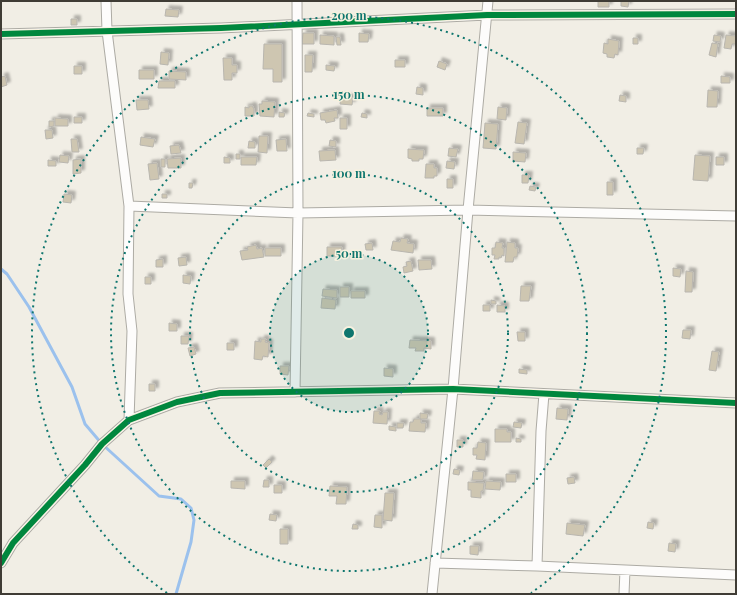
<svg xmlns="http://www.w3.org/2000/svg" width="737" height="595" font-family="'Playfair Display',serif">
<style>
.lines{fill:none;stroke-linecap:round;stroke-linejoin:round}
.stream{stroke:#9bc1ed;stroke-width:3}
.building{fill:#cec6b1;stroke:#b9b6af;filter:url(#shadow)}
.street-casing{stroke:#adaba4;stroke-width:11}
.street{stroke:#fdfcfb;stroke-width:9}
.cycleway-casing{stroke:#f7f1df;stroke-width:8}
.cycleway{stroke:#00873e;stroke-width:6}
.ring{fill:none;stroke:#0f766e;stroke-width:2;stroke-dasharray:2 4}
.centre{fill:#0f766e;stroke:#f7f1df;stroke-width:2}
.ring-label{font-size:12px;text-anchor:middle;font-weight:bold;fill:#0f766e;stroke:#f7f1df;stroke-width:3;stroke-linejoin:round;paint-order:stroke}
</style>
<defs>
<filter id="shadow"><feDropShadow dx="3.5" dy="-3.5" stdDeviation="1" flood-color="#0004"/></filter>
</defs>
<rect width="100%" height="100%" fill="#f1eee5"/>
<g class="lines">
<!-- stream -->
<path class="stream" d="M1,269L7,274L29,307L72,387L85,424L102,444L159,496L181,499L191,508L194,520L191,542L176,594"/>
</g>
<!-- building -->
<path class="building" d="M598,1H609V7H598Z
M621,1H629L628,7L621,6Z
M166,9L179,10L178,17L165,16Z
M71,19H77V25H71Z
M303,33H314V44H302Z
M359,33L369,34L368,42H359Z
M320,35L334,36V45L320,44Z
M714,35L721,36L720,42L713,41Z
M726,35L736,36V44H732L731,49L724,48Z
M336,37H340L341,45H337Z
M633,38H638V44H633Z
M608,39L619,41L618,55L615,54L614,58L607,57V54L603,53L604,43L608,44Z
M712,43L718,44L716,57L709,55Z
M264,44H282V82H273V69H263Z
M161,52L169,53L168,65L160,64Z
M305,55H313L312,72H305Z
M223,58H232V65H237V73H232V80H224Z
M395,60H405V67H395Z
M439,61L447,64L445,70L437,67Z
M326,65L335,66L334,71L326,70Z
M74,66H82V74H74Z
M139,70H154V79H139Z
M169,71L186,72V80L169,79Z
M5,76L7,85L1,87V77Z
M721,76L730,77V83H721Z
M159,81H175V88H158Z
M417,87L423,88V95L416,94Z
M708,90L718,91L717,107H707Z
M620,95L626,96V102L619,101Z
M341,97L353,98L352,105L340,104Z
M136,100H148L149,109L137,110Z
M262,101L275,102L274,117L260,116L259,104H262Z
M249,106H253V108H254V116H245V107L249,108Z
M498,107L507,108L506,120L497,119Z
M427,108H443V116H427Z
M337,110L338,118H334L335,121L326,123L325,120H321L320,113Z
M279,112L285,113L284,117H279Z
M308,113L314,114V117L307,116Z
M362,113L367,114V118L361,117Z
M74,117H82V123H74Z
M55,118L68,119V126H55Z
M340,118H347V129H340Z
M49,121H54V126L49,127Z
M518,122L527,123L524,144L515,143Z
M485,123L498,124L496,149L483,148Z
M45,130H52L53,138L46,139Z
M259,136H268L267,153L258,152Z
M141,137L155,139L153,147L140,145Z
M71,139H77L79,152H72Z
M286,139L287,151H277L276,140Z
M330,140L336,141V147L329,146Z
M249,141L255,142V148H248Z
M179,145L181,153L171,154L170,146Z
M449,148L458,149L456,157L448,156Z
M637,148H644L643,154H637Z
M408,149L424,150L423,159H419V161H412V159L408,158Z
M335,150L336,160L320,161L319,151Z
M513,152L526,153L525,162L513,161Z
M236,154H240V159H236Z
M60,155L69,156L68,163L59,162Z
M695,155L710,156L708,181L693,180Z
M224,157L230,158V163H224Z
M241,157H257L256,165H241Z
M716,157H724V165H716Z
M181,158V168H168L167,159Z
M81,159V173L73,174V160Z
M161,159H165V167H161Z
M48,160L56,161V166H48Z
M447,161L455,162L454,169L446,168Z
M157,163L159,179L150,180L148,164Z
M426,164H434V168H437V176H434V178H425Z
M522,175H529L528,183H522Z
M447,179H453V188H447Z
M607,182H613V195H607Z
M189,183H193L192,188H189Z
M530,186L536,187L535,191L529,190Z
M64,194L72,195L71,203L63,202Z
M162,194H167V198H162Z
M401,238L408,239L407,243L414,244L413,253L391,250L393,241L400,242Z
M496,242L503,243L502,248H504V256L502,255L501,258L499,257V259H494L495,255H492V248H495Z
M507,242L515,243V248H518L517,257H514L513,262H505Z
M372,243L373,250H366L365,244Z
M256,245L257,249L262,248L264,257L242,260L240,251L248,250L247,247Z
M327,247H342L341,256H327Z
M265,248H281V256H265Z
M186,257L187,265L179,266L178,258Z
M163,259V267H156V260Z
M418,260H431L432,269L419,270Z
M411,261L413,271L404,273L403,267L407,266L406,262Z
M673,268L681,269L680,277L673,276Z
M686,271L693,272L692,292H685Z
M183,275L191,276L190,284L183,283Z
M145,277H151V284H145Z
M521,286H531L529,301H520Z
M340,287H349V297H340Z
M323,289L337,290V298L322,296Z
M351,291H365V298H351Z
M322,298L336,300L335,309L321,308Z
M491,300L496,301V304H491Z
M483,305H490V311H483Z
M497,305L505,306V312H497Z
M169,323L177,324V331H169Z
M683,330H691L690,339L682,338Z
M517,332H525V341H518Z
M181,336H189L188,344H181Z
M261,339H266L265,342L269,343L268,357L263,356L262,360L254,359L255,341L261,342Z
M410,340L431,341V349L424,348V351H415L416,348H409Z
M227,343H234V350H227Z
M194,347L196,354L190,356L188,348Z
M712,351L719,352L716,371L709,370Z
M280,366H289L288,375L280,374Z
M384,368L393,369V377L384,376Z
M519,369L527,370V374L519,373Z
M149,384H155V391H149Z
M557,408L568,409L567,420L556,419Z
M374,411H380L379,414L382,415L383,412H388L387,424L373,423Z
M420,413L428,414L427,419H420Z
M414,419H421V423H426L425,432L409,431L410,422H413Z
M514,422L522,423L521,428L513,427Z
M397,423H404L403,428H397Z
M389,426L396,427V431L389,430Z
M495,429H507V432H511V442H495Z
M516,438L521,439V442H516Z
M457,440H463V447H457Z
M478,442L486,443L485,460L476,459L477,455H473V448H477Z
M269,459L272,462L266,468L263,465Z
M454,469L460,470L459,475L453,474Z
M473,471L484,472L483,480H472Z
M506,474H516V482H506Z
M574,477L575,483L568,484L567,478Z
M264,480H269V487H263Z
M231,481H245V489L231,488Z
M486,481L501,482L500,490L485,489Z
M468,482L484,483L483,491H481V498L471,497V490H468Z
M274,485H282V493H274Z
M330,486L347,487L346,504H336L337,496H329Z
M385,493H394L392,521L383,520Z
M270,514L277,515L276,521L269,520Z
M375,515H382V528L374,527Z
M648,522L654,523L653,529L647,528Z
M567,523L585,525L583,536L566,534Z
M353,524L358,525V529H352Z
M280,529H288V544H280Z
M669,543L676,544L675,552L668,551Z
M470,546H479L478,555L470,554Z"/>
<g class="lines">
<defs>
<path id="street" d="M106,1L107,31L129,206L128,294L132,331L129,420
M1,34L221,28L487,15L736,14
M129,206L298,213L468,210L736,216
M295,392L298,213L297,1
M1,563L13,543L85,465L102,444L129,420L177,402L220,393L453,389L736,403
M435,563L537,566L736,575
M537,566L541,431L544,394
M432,594L453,389L468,210L488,1
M624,594L625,570"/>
</defs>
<!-- street casing -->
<use href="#street" class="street-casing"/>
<!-- street -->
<use href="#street" class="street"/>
<defs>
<path id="cycleway" d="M1,34L221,28L487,15L736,14
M1,563L13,543L85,465L102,444L129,420L177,402L220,393L453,389L736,403"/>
</defs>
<!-- cycleway casing -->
<use href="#cycleway" class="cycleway-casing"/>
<!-- cycleway -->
<use href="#cycleway" class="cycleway"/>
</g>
<!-- distance rings -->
<circle cx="349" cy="333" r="79" fill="#0f766e" fill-opacity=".12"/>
<g class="ring">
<circle cx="349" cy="333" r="79"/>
<circle cx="349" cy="333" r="159"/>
<circle cx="349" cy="333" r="238"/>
<path d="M167 593A317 317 0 1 1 531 593"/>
</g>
<circle cx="349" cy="333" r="6" class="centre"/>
<g class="ring-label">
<text x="349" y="20">200 m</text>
<text x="349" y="99">150 m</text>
<text x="349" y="178">100 m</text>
<text x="349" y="258">50 m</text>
</g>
<!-- border -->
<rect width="737" height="595" fill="none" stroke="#3f3c35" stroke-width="4"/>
</svg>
